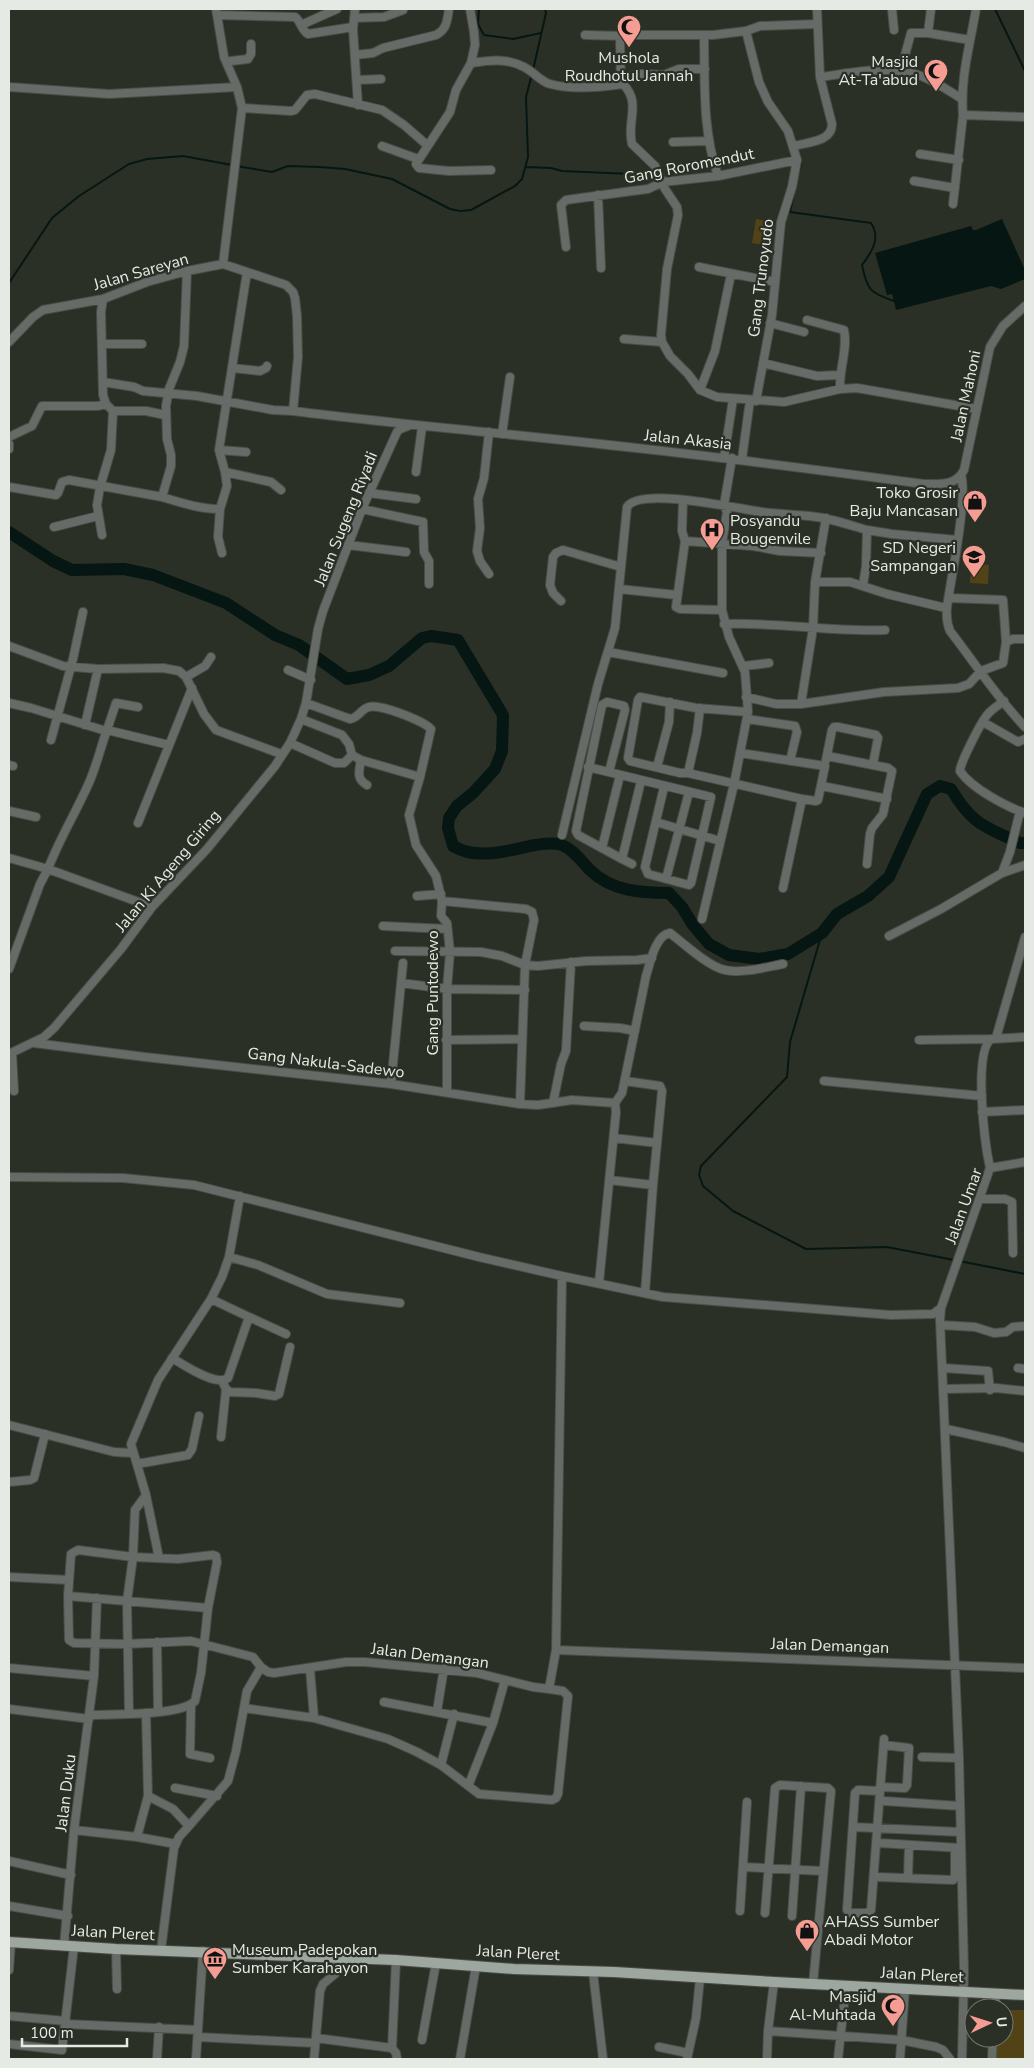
<svg xmlns="http://www.w3.org/2000/svg" width="1034" height="2068" font-family="'Nunito Sans',sans-serif">
<style>
.green{fill:#524317}
.water{fill:#061612}
.lines{fill:none;stroke-linecap:round;stroke-linejoin:round}
.stream{stroke:#061612;stroke-width:2}
.river{stroke:#061612;stroke-width:12}
.minor-casing{stroke:#494e45;stroke-width:10}
.major-casing{stroke:#494e45;stroke-width:12}
.minor{stroke:#666b67;stroke-width:8}
.major{stroke:#9da7a0;stroke-width:10}
.labels{text-anchor:middle;dominant-baseline:central;stroke-width:4.5;stroke-linejoin:round;paint-order:stroke}
.poi-label{font-size:16px;fill:#e6eae4;stroke:#2b3027;text-anchor:end}
.street-label{font-size:16px;fill:#e6eae4;stroke:#2b3027}
</style>
<rect width="100%" height="100%" fill="#2b3027"/>
<!-- green -->
<path class="green" d="M756,219L775,222L771,246L752,243Z
M971,564L989,565L988,584L970,583Z
M1004,2010H1025V2059H996L997,2038H1004Z"/>
<!-- water -->
<path class="water" d="M1002,219L1025,270V279L1001,289L991,286L896,310L892,294L887,295L875,253L971,226L973,230H976Z"/>
<g class="lines">
<!-- stream -->
<path class="stream" d="M479,9L478,24L484,35L513,39L541,33
M995,9L1025,71
M533,70L546,13L545,9
M798,164H801L798,174
M236,166L272,172L288,166L320,167L345,169L392,179L450,209L460,211L471,210L515,186L522,179L528,157L526,97L532,74
M526,167L551,168L562,171L655,175
M794,193L790,212L871,223C881,238 872,252 862,265C867,290 870,293 894,301
M9,283L52,218L79,196L129,164L147,159L183,156L232,165
M822,933L790,1042L787,1077L701,1166L699,1175L703,1186L733,1211L806,1249L887,1247L954,1260
M959,1261L1025,1274"/>
<!-- river -->
<path class="river" d="M9,532L53,561L72,570L124,569L153,575L226,603L275,635L299,645L347,679L369,675L389,666L422,638L431,636L458,640L503,715L502,751L495,769L473,793L457,806L449,818L448,828L453,846C478,861 509,850 535,845C543,844 554,842 562,845C574,850 581,861 590,870C611,891 641,893 669,893L682,907L693,925L709,944L729,955L759,959L788,954L822,933L837,914L868,896L889,877L927,794L940,786L951,789C972,824 984,827 1020,843H1025"/>
<defs>
<path id="minor" d="M216,9L224,57L237,87L242,108L223,264
M355,9L353,29L358,105
M470,9L474,32L475,45L471,63L456,90L450,112L416,164L419,168L449,171L491,170
M892,9L894,30
M217,15L295,17C301,21 301,30 308,34L353,27
M354,18L384,17L403,10
M301,25L337,9
M928,33L931,9
M585,35L623,36
M704,35C705,82 702,130 718,176
M355,55L373,53L383,48L436,35C447,29 447,21 449,9
M471,63C490,60 507,58 524,67C534,72 540,81 550,84C571,90 602,87 623,84C642,103 626,122 632,144L655,166L665,189L677,207L678,215L667,269L661,335L662,342L670,356L688,374L700,390L717,397L784,402L840,389L857,388L977,409
M227,64L231,61L248,59L251,54V44
M901,70L911,33H928L970,40
M820,77C852,73 889,64 921,76C935,81 949,91 962,99
M357,80L381,79
M621,84L620,40L625,35H713L746,31L760,26L817,24
M623,84L626,77L641,74L664,75L679,69H705
M9,87L109,94L237,87
M242,108L291,111L295,110L307,95L315,94L382,110L404,125L427,145
M963,115C960,78 970,45 976,9
M673,142L709,141
M382,146L418,159
M794,146C808,142 832,142 832,124L820,77L817,9
M920,154L959,160
M914,181L955,188
M598,195L601,268
M953,204L963,115L1025,117
M566,247L561,205L566,200L632,191L648,189L663,182L718,176L797,160L788,131L768,102L759,82L746,31
M699,267L775,282
M247,272L219,450L225,472L271,482L281,490
M807,320L844,330C848,349 839,369 840,389
M770,323L804,332
M624,339L662,342
M9,342L33,317L43,310L103,299L147,282L187,271L223,264L286,285L293,292L295,298L297,316L298,357L293,411C413,426 534,436 654,450C744,460 834,472 924,484C940,484 956,486 964,470L990,347L1003,326L1025,306
M102,344H142
M763,363L817,376L839,375
M232,368L260,371L266,368L267,366
M103,382L134,387L143,391L197,396L273,410L293,411
M700,390L715,351L731,274
M756,401L772,315L781,222L792,187L797,160
M113,411H146L165,415
M489,432L484,478L478,499L480,528L477,551L480,561L489,574
M502,434L510,377
M9,437L32,426L42,406H98L106,404
M9,444V449
M219,450L246,452
M724,458L733,399
M742,459L750,400
M416,472L422,427
M961,475C967,493 955,560 951,582C949,598 943,614 950,631C975,663 997,698 1025,727
M9,487L56,495L58,493L62,482L69,480L162,497L171,466V455L167,439L166,406L169,389L180,362L184,346L187,271
M369,493L416,499
M162,497C182,503 200,509 220,509L227,486L225,472
M683,500L682,531L685,541
M220,509L218,537L222,553
M362,509L423,522L424,552L429,561V584
M54,527L98,516
M867,530L892,534L957,540
M102,535L97,505L100,487L111,450L113,411L106,404L103,395L101,312L103,299
M348,545L406,552
M815,582L826,518
M619,589L677,595
M949,598L1003,600L1006,642L1013,639H1025
M561,601L553,593L550,585L553,557L556,553L563,550L621,567
M722,610L680,609L676,607L685,541L753,546L780,551L821,553
M724,624C778,622 831,632 885,630
M9,646L63,666L98,669L163,668L179,671L186,677L204,714L216,730L281,754
M608,652L723,673
M744,666L769,663
M288,670L311,680
M186,677L205,666L211,657
M746,697L776,704H801L884,692L958,688L969,684L981,671L1003,663L1006,642
M1004,701C999,705 992,709 988,714C982,720 960,763 960,771C971,788 1007,807 1025,813
M9,703L31,708L106,731
M306,703L350,719C358,718 361,709 369,707C380,704 422,720 431,729L420,777L409,815L416,845L436,876L442,901
M801,704L813,628L815,582H850L887,594L946,608
M301,719L342,735L349,744L352,755L361,760C359,771 356,779 367,785
M747,719L795,726L797,732L790,761
M983,722L1018,742L1025,739
M85,725L98,669
M107,730L116,703L138,707
M51,740L73,659L83,612
M290,743L335,763H344L352,755
M740,753L825,766L818,800L816,801L802,799L688,773H680L630,761L628,758L638,700L640,697L696,708L748,712
M827,756L888,768L892,771L883,814L872,828L870,834L867,864
M361,760L420,777
M826,760L832,730L834,727H838L876,735L878,738L873,764
M9,765L13,766
M588,767L711,797L691,883L689,885L648,874L645,867L664,787
M657,767L669,722L670,702
M609,772L625,710L624,706L607,702L602,705L576,831L578,835L622,859L641,781
M688,773L697,733L700,708
M822,786L887,799
M9,811L36,817
M656,822L720,841
M138,823L192,688
M562,835L598,684L615,628L627,507C640,486 739,509 762,512C782,515 803,514 823,518C838,521 853,526 867,530L866,566L863,585
M602,848L620,775
M9,858L48,869L40,884L9,969
M622,859L632,864
M1002,873L1010,852L1020,811
M666,879L689,792
M783,888L802,799
M417,896L441,894
M152,907L48,869C59,840 75,814 88,785C96,768 100,749 107,730L169,745
M702,919L734,784L748,712L745,672L729,637L722,610V543L727,512L724,505L732,458
M383,926L447,929
M889,936L941,909L1002,873L1025,865
M395,951L481,952L502,956L525,965L538,966L586,961L637,960L652,958
M401,983L447,989L525,990
M584,1026L620,1028L635,1031
M996,1038L1025,937
M446,1040L521,1039
M919,1040L991,1039
M34,1043L145,1057L391,1084L520,1104L538,1105L572,1100L615,1103
M12,1053L14,1091
M9,1054L44,1037L54,1028L121,949L152,907L207,849L275,766L290,743L301,719L306,703L318,629L323,611L362,509L397,432L400,429L408,426
M625,1081L660,1086L662,1091L653,1185
M824,1081L982,1096
M391,1084L403,963
M447,1092V989L450,952L447,923L441,916L442,901L526,909L532,912L534,920L525,965L520,1104
M553,1103L561,1064L566,1051L571,962
M982,1112L1025,1110
M614,1138L657,1143
M990,1168C985,1145 973,1054 991,1039L1025,1037
M9,1177L123,1178L194,1185L479,1257L562,1276L663,1297L891,1315L933,1314L941,1308
M609,1180L653,1185L645,1293
M980,1199H1005L1012,1202L1013,1253
M229,1257L258,1265L327,1294L400,1303
M599,1283L616,1112L615,1103L622,1093L646,976C650,964 655,935 670,933C683,943 709,967 725,970C741,974 767,967 783,964
M249,1317L286,1334
M941,1325L975,1327L994,1333L1006,1332L1013,1327L1025,1326
M172,1358C184,1365 216,1387 228,1378L249,1317L211,1299
M943,1368L988,1371L990,1390
M1018,1368L1025,1369
M222,1381L226,1389L230,1392L256,1393L275,1396L279,1394L290,1347
M944,1389L996,1388L1025,1391
M9,1425L114,1452L133,1453
M946,1429L1004,1442L1025,1448
M221,1437L226,1389
M137,1464L188,1455L192,1449L199,1416
M9,1482L30,1480L34,1478L45,1434
M146,1495L135,1510L133,1557L78,1550L71,1554L68,1596L69,1640L74,1643L126,1644L191,1641L253,1657L261,1667
M159,1558L146,1495L131,1444L158,1380L211,1299L222,1277L229,1257L240,1196
M9,1577L69,1580
M68,1596L208,1608
M157,1642L158,1711
M556,1650L562,1276
M9,1668L94,1676
M310,1669L314,1718
M384,1702L493,1723
M191,1705L190,1754L210,1758
M244,1708L314,1718L388,1739L417,1752L441,1765L479,1794L552,1800L556,1798L558,1794L568,1696L563,1691L549,1689
M9,1709L89,1719
M437,1711L444,1668
M90,1715C111,1714 181,1716 195,1701L201,1673L208,1608L217,1562L216,1556L213,1555L178,1559L133,1557L127,1601L129,1714
M922,1757L959,1758
M441,1765L454,1714
M469,1784L493,1723L505,1680
M880,1787L905,1788L907,1785L909,1748L884,1745
M175,1788L217,1796
M880,1791L871,1910L867,1913H850L847,1910L855,1793L858,1790L880,1791L884,1739
M148,1796L173,1809L189,1826
M884,1801L960,1806
M853,1827L960,1832
M74,1830L137,1837L176,1844
M137,1837L148,1796L146,1713
M880,1843L960,1848
M9,1861L71,1875
M743,1867L823,1871
M878,1877L953,1880L955,1878V1848
M908,1878L909,1845
M9,1906L68,1916
M740,1911L747,1802
M765,1913L775,1788L780,1785L828,1788L831,1791L813,1984
M792,1916L801,1786
M64,1946L74,1830L94,1676L97,1598
M116,1949L117,1989
M161,1950L174,1848L179,1837L189,1826L228,1781L236,1751L247,1691L261,1667L268,1672L274,1673L346,1662H365L477,1673L533,1687L549,1689L556,1650L1025,1668
M396,1960L392,2048L396,2053L397,2059
M9,1970L11,1942
M593,1972L603,2059
M995,2008L996,1994
M9,2016L66,2021
M66,2024L198,2030
M768,2031L901,2040L936,2047L943,2050L950,2059
M198,2037L315,2043
M316,2038L392,2048
M422,2040L436,1963
M9,2044L62,2050L74,1946
M659,2047L688,2053
M157,2059L159,2027
M196,2059L203,1951
M314,2059L320,1991L323,1984L335,1974L338,1957
M460,2059L476,1966
M687,2059L696,2018L700,1978
M767,2059L768,2031L774,1982
M838,2059L846,1986
M900,2059L905,1989
M962,2059L964,1970L959,1758L940,1320L941,1308L990,1168L1025,1162
M992,2059L993,2038"/>
<path id="major" d="M9,1942L116,1949L396,1960L514,1969L614,1972L774,1982L1025,1995"/>
</defs>
<!-- minor casing -->
<use href="#minor" class="minor-casing"/>
<!-- major casing -->
<use href="#major" class="major-casing"/>
<!-- minor -->
<use href="#minor" class="minor"/>
<!-- major -->
<use href="#major" class="major"/>
</g>
<!-- icons -->
<defs>
<symbol id="mosque-pin" viewBox="-11 -11 22 30"><path d="M0 17L-7.5 6A9.5 9.5 0 1 1 7.5 6Z" fill="#f59c93" stroke="#2b3027"/><path d="M3.5-4.9A6 6 0 1 0 3.5 4.9A5 5 0 1 1 3.5-4.9Z" fill="#111"/></symbol>
<symbol id="shop-pin" viewBox="-11 -11 22 30"><path d="M0 17L-7.5 6A9.5 9.5 0 1 1 7.5 6Z" fill="#f59c93" stroke="#2b3027"/><path d="M-5-2.5h2.3a2.7 3.5 0 0 1 5.4 0H5L5.5 6h-11ZM-1.5-2.5h3a1.5 2.3 0 0 0-3 0Z" fill="#111"/></symbol>
<symbol id="hospital-pin" viewBox="-11 -11 22 30"><path d="M0 17L-7.5 6A9.5 9.5 0 1 1 7.5 6Z" fill="#f59c93" stroke="#2b3027"/><path d="M-5-5h3v3.5h4V-5h3V5h-3V1.5h-4V5h-3Z" fill="#111"/></symbol>
<symbol id="school-pin" viewBox="-11 -11 22 30"><path d="M0 17L-7.5 6A9.5 9.5 0 1 1 7.5 6Z" fill="#f59c93" stroke="#2b3027"/><path d="M0-5L7-2L0 1L-7-2ZM-4 1L0 2.5L4 1V4Q0 6-4 4Z" fill="#111"/></symbol>
<symbol id="museum-pin" viewBox="-11 -11 22 30"><path d="M0 17L-7.5 6A9.5 9.5 0 1 1 7.5 6Z" fill="#f59c93" stroke="#2b3027"/><path d="M0-6L6-3V-2H-6V-3ZM-5-1h2V3h-2ZM-1-1h2V3h-2ZM3-1h2V3H3ZM-6 4H6V6H-6Z" fill="#111"/></symbol>
</defs>
<g fill-rule="evenodd">
<use href="#mosque-pin" x="615" y="13" width="28" height="38"/>
<use href="#mosque-pin" x="922" y="57" width="28" height="38"/>
<use href="#shop-pin" x="961" y="488" width="28" height="38"/>
<use href="#hospital-pin" x="698" y="516" width="28" height="38"/>
<use href="#school-pin" x="960" y="543" width="28" height="38"/>
<use href="#shop-pin" x="793" y="1917" width="28" height="38"/>
<use href="#museum-pin" x="201" y="1945" width="28" height="38"/>
<use href="#mosque-pin" x="879" y="1992" width="28" height="38"/>
</g>
<g class="labels">
<!-- poi labels -->
<g class="poi-label">
<text x="629" y="58" text-anchor="middle">Mushola<tspan x="629" dy="18">Roudhotul Jannah</tspan></text>
<text x="918" y="62">Masjid<tspan x="918" dy="18">At-Ta'abud</tspan></text>
<text x="958" y="493">Toko Grosir<tspan x="958" dy="18">Baju Mancasan</tspan></text>
<text x="730" y="521" text-anchor="start">Posyandu<tspan x="730" dy="18">Bougenvile</tspan></text>
<text x="956" y="548">SD Negeri<tspan x="956" dy="18">Sampangan</tspan></text>
<text x="824" y="1922" text-anchor="start">AHASS Sumber<tspan x="824" dy="18">Abadi Motor</tspan></text>
<text x="232" y="1950" text-anchor="start">Museum Padepokan<tspan x="232" dy="18">Sumber Karahayon</tspan></text>
<text x="876" y="1997">Masjid<tspan x="876" dy="18">Al-Muhtada</tspan></text>
</g>
<!-- street labels -->
<g class="street-label">
<text transform="translate(689 166) rotate(-11)">Gang Roromendut</text>
<text transform="translate(141 272) rotate(-16)">Jalan Sareyan</text>
<text transform="translate(761 278) rotate(-83)">Gang Trunoyudo</text>
<text transform="translate(966 396) rotate(-78)">Jalan Mahoni</text>
<text transform="translate(688 440) rotate(6)">Jalan Akasia</text>
<text transform="translate(346 519) rotate(-68)">Jalan Sugeng Riyadi</text>
<text transform="translate(168 871) rotate(-50)">Jalan Ki Ageng Giring</text>
<text transform="translate(433 993) rotate(-90)">Gang Puntodewo</text>
<text transform="translate(326 1063) rotate(7)">Gang Nakula-Sadewo</text>
<text transform="translate(964 1206) rotate(-70)">Jalan Umar</text>
<text transform="translate(830 1646) rotate(2)">Jalan Demangan</text>
<text transform="translate(430 1656) rotate(7)">Jalan Demangan</text>
<text transform="translate(66 1793) rotate(-83)">Jalan Duku</text>
<text transform="translate(113 1933) rotate(3)">Jalan Pleret</text>
<text transform="translate(518 1953) rotate(3)">Jalan Pleret</text>
<text transform="translate(922 1975) rotate(3)">Jalan Pleret</text>
</g>
</g>
<!-- border -->
<rect width="1034" height="2068" fill="none" stroke="#e6eae4" stroke-width="20"/>
<!-- north arrow -->
<g transform="translate(989 2023) rotate(86)"><circle r="24" fill="#2b3027" stroke="#767a73"/>
<path d="M0-4L9 19L0 12L-9 19Z" fill="#f59c93"/>
<text y="-8" font-size="14" font-weight="bold" text-anchor="middle" fill="#e6eae4">U</text>
</g>
<!-- scale -->
<path d="M22 2038v8h105v-8" fill="none" stroke="#e6eae4" stroke-width="2.5"/>
<text x="30" y="2038" font-size="15" fill="#e6eae4" stroke="#2b3027" stroke-width="4" paint-order="stroke">100 m</text>
</svg>
